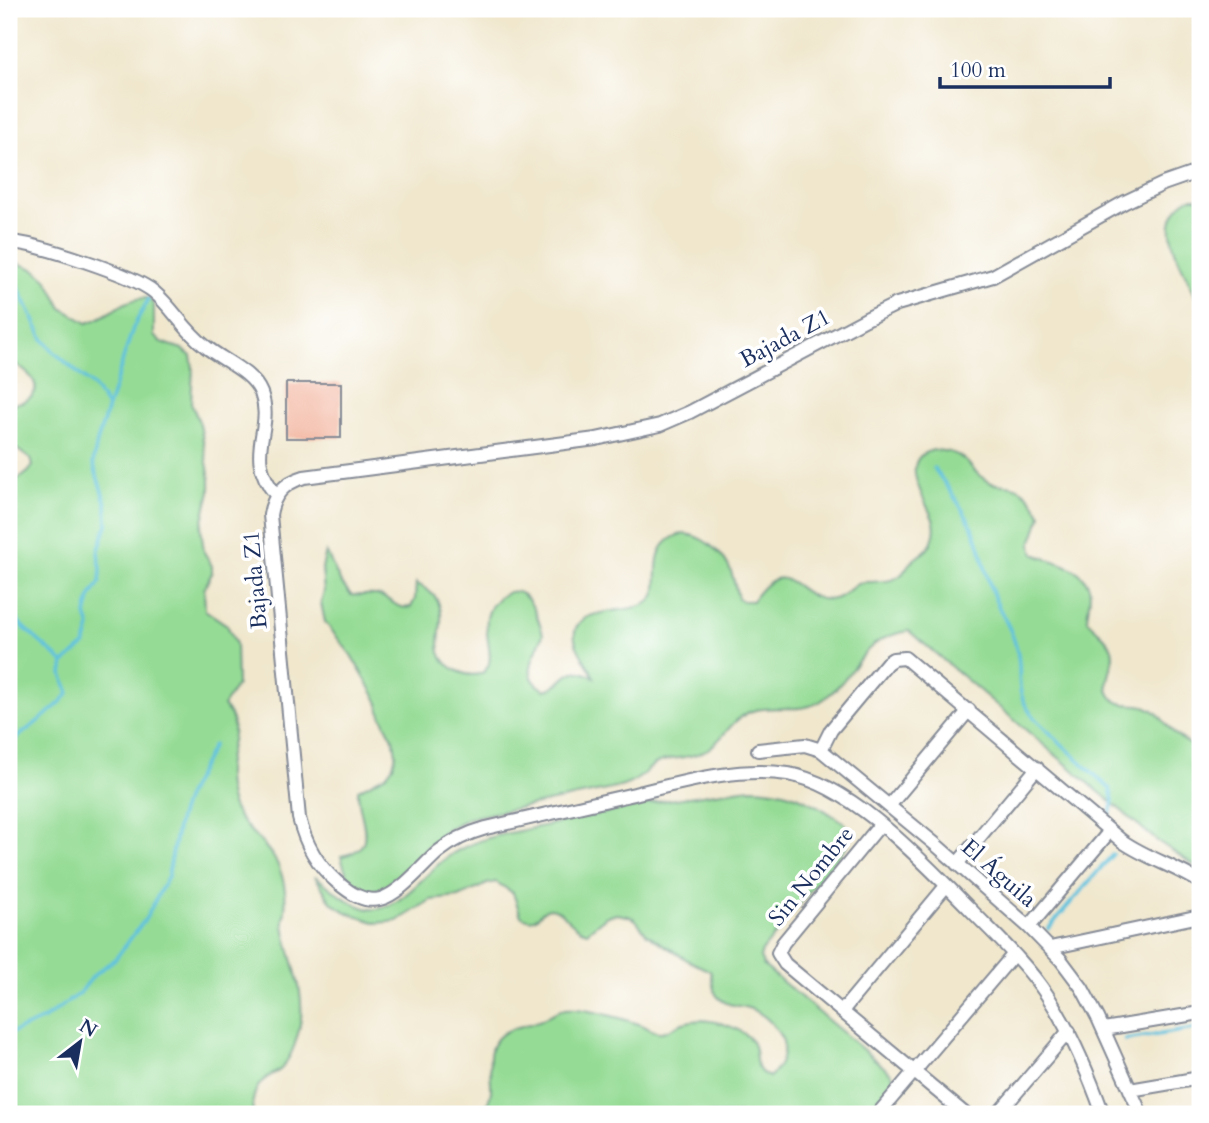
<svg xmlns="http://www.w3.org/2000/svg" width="1209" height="1123" font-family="Cardo,serif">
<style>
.green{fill:#95db95;stroke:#58857a;stroke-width:2}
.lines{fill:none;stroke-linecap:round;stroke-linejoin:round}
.stream{stroke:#60c2de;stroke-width:3.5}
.building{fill:#f1aa92}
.street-casing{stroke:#868b96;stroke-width:16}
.street{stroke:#fff;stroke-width:12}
.labels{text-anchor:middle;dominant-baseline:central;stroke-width:7;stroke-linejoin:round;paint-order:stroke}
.street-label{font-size:23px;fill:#1b2f5e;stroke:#fff}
</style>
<rect width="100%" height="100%" fill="#fff"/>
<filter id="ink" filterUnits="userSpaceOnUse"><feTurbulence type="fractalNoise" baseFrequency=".0143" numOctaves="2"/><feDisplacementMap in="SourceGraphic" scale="14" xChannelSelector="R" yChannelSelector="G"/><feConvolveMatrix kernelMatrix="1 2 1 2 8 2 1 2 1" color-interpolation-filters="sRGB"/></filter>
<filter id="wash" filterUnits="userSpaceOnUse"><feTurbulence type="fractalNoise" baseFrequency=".00686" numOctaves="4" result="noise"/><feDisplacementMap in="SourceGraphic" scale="28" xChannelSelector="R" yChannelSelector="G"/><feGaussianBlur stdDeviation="1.57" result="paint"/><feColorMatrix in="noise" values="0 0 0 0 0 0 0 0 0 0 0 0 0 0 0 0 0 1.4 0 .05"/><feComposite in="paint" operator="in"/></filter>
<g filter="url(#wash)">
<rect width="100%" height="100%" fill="#f0e7cd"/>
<!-- green -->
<path class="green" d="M1190,198H1200V309C1192,276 1145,223 1190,198Z
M9,260L36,270L47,280L62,308L87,323C110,317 123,297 149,298L154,305V336L161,342L182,349L191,356L193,368L191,403L200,424L210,479V491L201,528L204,552L212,566V573L204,589L205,610L227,625L236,644L237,685L223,706C241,724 231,739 228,761C226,773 227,786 230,798C237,825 260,836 274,858C283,872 287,892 285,909C285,915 283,920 284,925C289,958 304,984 301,1019C299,1035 292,1057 281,1069C277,1073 272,1074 268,1077C255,1085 251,1100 253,1114H9V481C20,480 27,475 33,466L31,459L9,444V404C23,404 45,395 31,377C25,370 15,365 9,358Z
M934,450C972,452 964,468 989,482C995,485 999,484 1005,485C1024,486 1033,499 1041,515L1031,544L1034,554C1052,562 1082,565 1089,587C1092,597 1087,610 1087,620C1095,630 1108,637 1112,649C1117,665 1101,682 1111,696C1120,709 1135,702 1147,707C1160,712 1164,724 1174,733C1182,740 1192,745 1200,752V869L1156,840L909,631C857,639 860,672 824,699C801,716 777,703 752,711C732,718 725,738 708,749C690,760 673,756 657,763C651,766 645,773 640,777C633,783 624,786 616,788L469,818L447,829L387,886C357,899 347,881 341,856C382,849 357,817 358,790L386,775L393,766L396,754L394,741L381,715L378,701L351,655L325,622L321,603L324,592L322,568L326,552L341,583L351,595C361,596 371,593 380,596C392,599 396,610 411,607L415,599L416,583C423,587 434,593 437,600C451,625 422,654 458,671C468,676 482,677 487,668C498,651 470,615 504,594C509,592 515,590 520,593C532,598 539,621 543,634C537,654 517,676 546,690C569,683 564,662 594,677C589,666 580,655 576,644C564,602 632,617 650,601C665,588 646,554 672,538C691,525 721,550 729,567C734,577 735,587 738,598L743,601H752C789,548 796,606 834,599C847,596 852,583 866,582C878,581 893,583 902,574C906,570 907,565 912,561C921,553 930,551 933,538C935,533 935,527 934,522C928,503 894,458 934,450Z
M749,788C782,788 805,797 832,815C841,820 848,824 852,833L847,846L762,951L760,958L764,966L892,1074L895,1083L893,1088L869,1114H481C486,1107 491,1098 491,1090C492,1070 483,1050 501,1035C510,1027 525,1026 536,1022C546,1019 555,1010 565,1009C583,1007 621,1018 639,1024C645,1026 652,1031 658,1032C668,1033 674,1026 683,1023C701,1017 724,1022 740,1031C768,1047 744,1066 769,1077C781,1067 785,1056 783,1041C776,1027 765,1013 748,1008C738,1005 726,1006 718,997C711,990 714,980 710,971L689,961L647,934L635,919L628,916L617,914L607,916L587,932C571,929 563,908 550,908C538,909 539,927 521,916L513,893L496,882L487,884L459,897L431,900L397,921L377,923L348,913L331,902L315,876C330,887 347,903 365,908C395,917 424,874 446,858C461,847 477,841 495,836L662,801Z"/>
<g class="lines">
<!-- stream -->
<path class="stream" d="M1198,225L1200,228
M11,273L43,339L54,352L93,386L106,405
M934,468C950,491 969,515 978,542C984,559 986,577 993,594C999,611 1010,625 1015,643C1026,675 1009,687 1035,719L1110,789L1113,800L1110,815
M9,608L22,626L64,663
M9,745C29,726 52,714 69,693L62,674L64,663L85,645L90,627L86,615L90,598L100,582L101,569L98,553L107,524L106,504L93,463L97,442L133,328L149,298
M1048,929L1113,854
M9,1034L44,1019L80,993L93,976L116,958L146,918L168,876L179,818L186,797L213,745
M1125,1040L1200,1028"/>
</g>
<g id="blocks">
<!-- building -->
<path class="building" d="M286,383H341V438H286Z"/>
</g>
</g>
<g filter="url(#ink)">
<use href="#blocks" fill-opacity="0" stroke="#868b96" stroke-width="2"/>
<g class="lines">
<defs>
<path id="street" d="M9,242C36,243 134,275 154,292C173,308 184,330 205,346C223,361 252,371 261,393C275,430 242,453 276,495
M758,750L805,745L821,750L935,844L1029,927L1061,960L1082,988L1098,1018L1141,1114
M821,750L831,730L887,663L893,659L905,658L1122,841C1146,858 1175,866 1200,882
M889,806L969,710
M880,825L783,943L778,953L785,964L965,1114
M957,864L1037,768
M1029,927L1110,831
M1050,948L1200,916
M842,1011L946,886
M1104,1029L1200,1013
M1130,1090L1200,1078
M878,1114L1014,954
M998,1114L1069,1031
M1103,1114C1088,1072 1071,1032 1047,995C1025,962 996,936 969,908C924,863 852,784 788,774C736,766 680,783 630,795C582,806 534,817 486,828C468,833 453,840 438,852C423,865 399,895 380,899C363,903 349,892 337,882C317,865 305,843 299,818L270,515C273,495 284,483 304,477L596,439L660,425L690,412L866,319L897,304L993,276L1125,202L1163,184L1200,171"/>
</defs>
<!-- street casing -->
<use href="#street" class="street-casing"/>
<!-- street -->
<use href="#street" class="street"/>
</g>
</g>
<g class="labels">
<!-- street labels -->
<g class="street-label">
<text transform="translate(785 338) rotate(-28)">Bajada Z1</text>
<text transform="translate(255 580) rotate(-95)">Bajada Z1</text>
<text transform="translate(999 873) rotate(41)">El Águila</text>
<text transform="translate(811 876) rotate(-51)">Sin Nombre</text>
</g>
</g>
<!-- margin -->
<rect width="1209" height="1123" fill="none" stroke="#fff" stroke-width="35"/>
<!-- north arrow -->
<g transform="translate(80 1042) rotate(31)" stroke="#ffffff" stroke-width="5" paint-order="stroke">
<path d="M0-5L12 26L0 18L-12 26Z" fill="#1b2f5e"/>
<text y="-10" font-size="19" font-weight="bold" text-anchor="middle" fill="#1b2f5e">N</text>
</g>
<!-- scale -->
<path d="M940 77v10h170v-10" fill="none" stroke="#1b2f5e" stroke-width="3.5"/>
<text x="950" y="77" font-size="21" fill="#1b2f5e" stroke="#ffffff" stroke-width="5" paint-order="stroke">100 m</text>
</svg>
